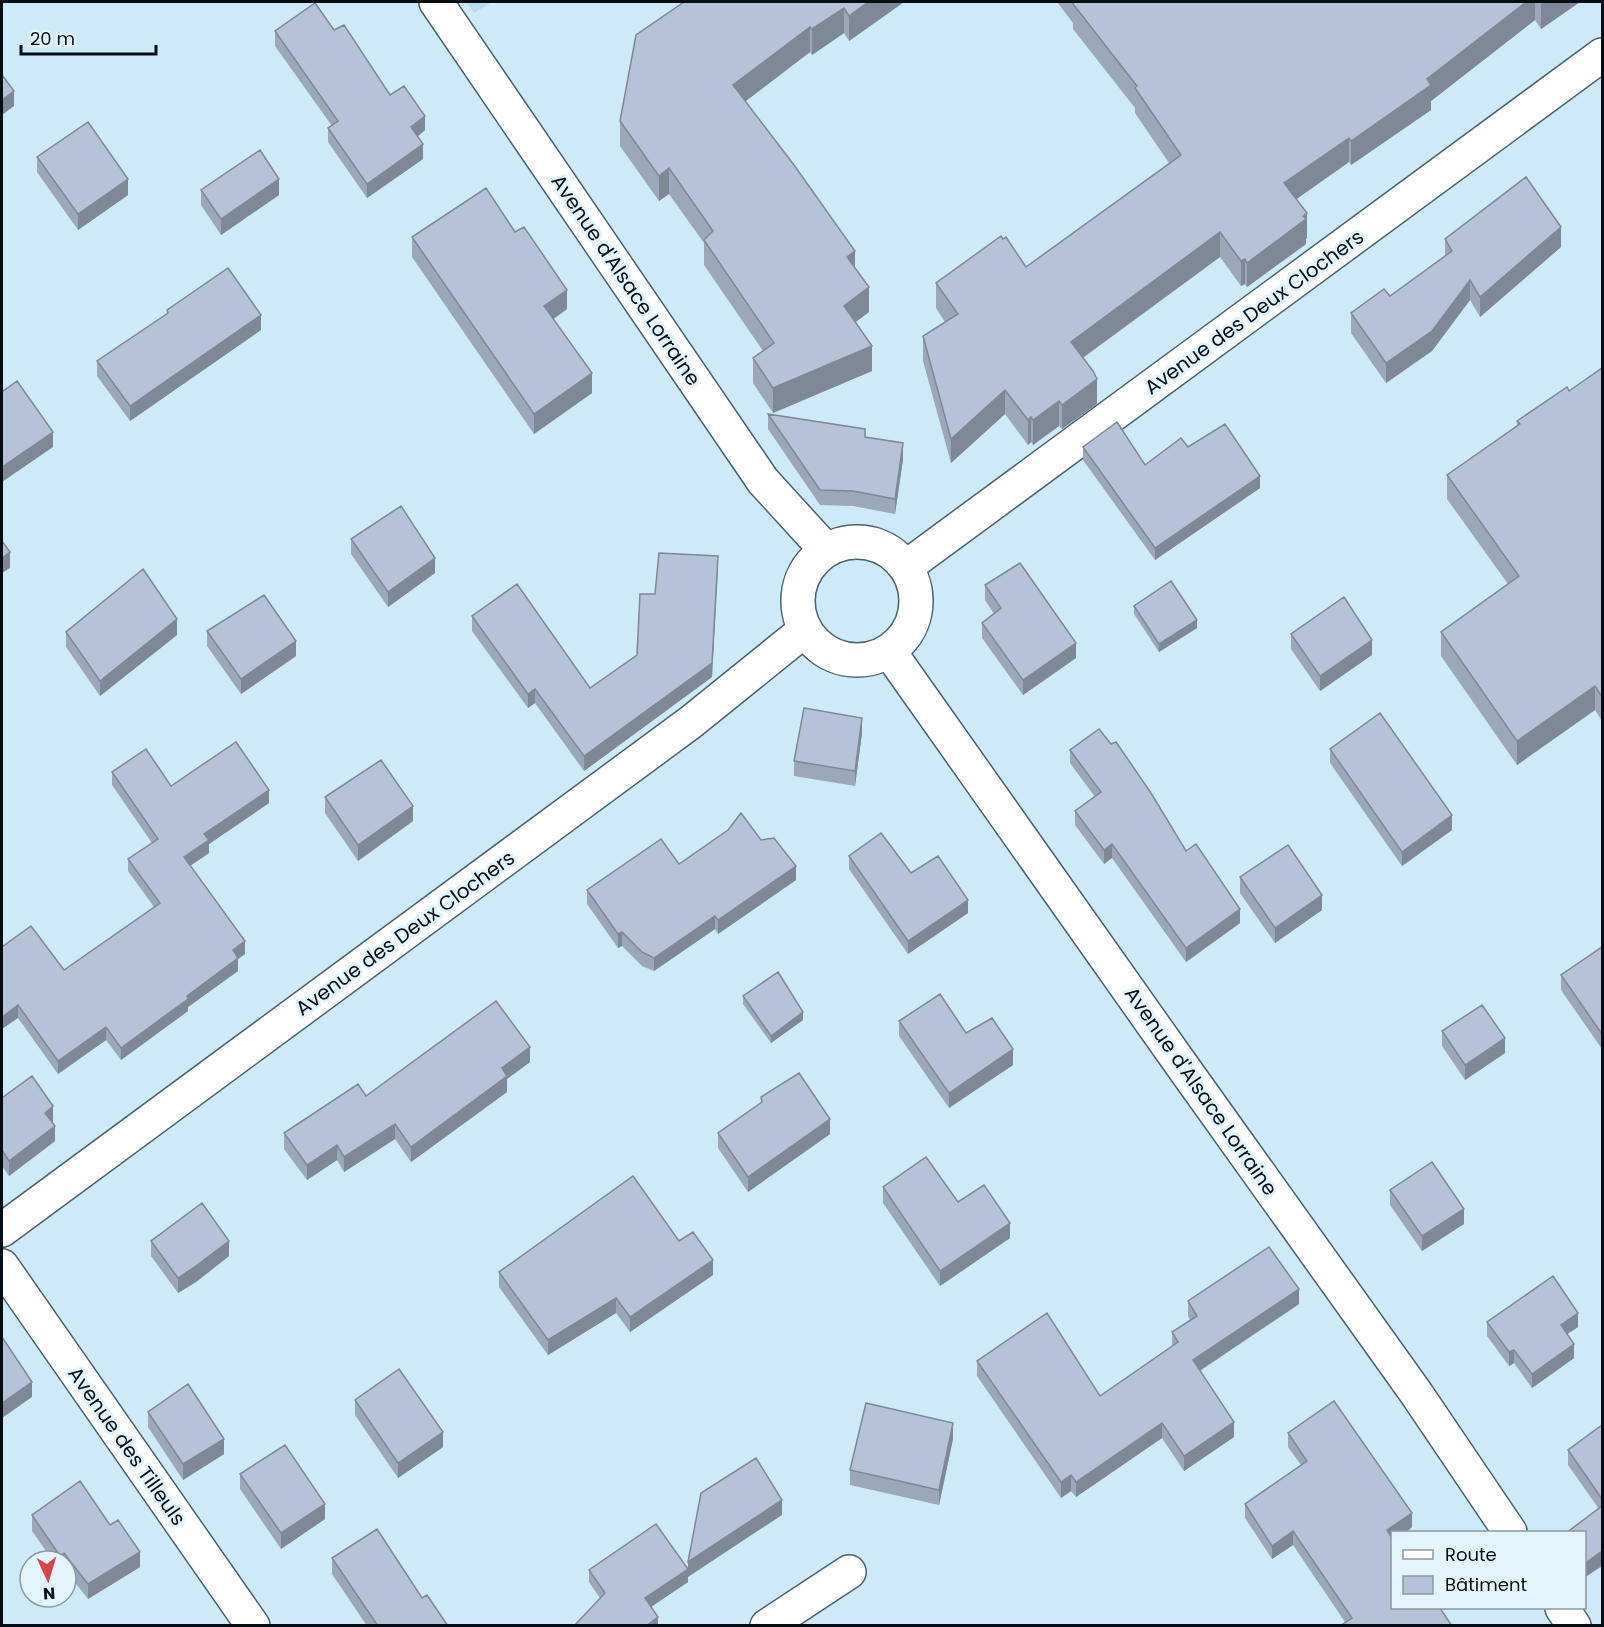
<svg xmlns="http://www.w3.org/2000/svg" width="1604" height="1627" font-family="Poppins,sans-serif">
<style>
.built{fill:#bbddf1}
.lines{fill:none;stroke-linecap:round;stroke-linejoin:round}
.street-casing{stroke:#4a616e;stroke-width:36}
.street{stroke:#fff;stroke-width:33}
.wall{fill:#9ca7ba}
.shaded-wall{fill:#7f8897}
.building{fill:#b5c2d8;stroke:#7f8897;stroke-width:1.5}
.labels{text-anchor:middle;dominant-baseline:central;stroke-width:6;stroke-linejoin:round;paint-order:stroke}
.street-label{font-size:20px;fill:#050d12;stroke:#e4f4fd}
</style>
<rect width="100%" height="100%" fill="#cee9f8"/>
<!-- built -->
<path class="built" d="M466,2H492L474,13Z"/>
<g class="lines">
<defs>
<path id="street" d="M436,2L763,481L826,550
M798 601a59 59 0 1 1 118 0a59 59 0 1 1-118 0Z
M906,567L1602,55
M889,651L1178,1060L1416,1393L1510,1532
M2,1230L691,722L805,630
M2,1266L253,1626
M1562,1608L1574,1626
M767,1626L849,1572"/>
</defs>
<!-- street casing -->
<use href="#street" class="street-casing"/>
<!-- street -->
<use href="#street" class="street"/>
</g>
<!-- wall -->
<path class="wall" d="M684,2H904L849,41L844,33L812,55L810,52L745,101L855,268L869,312L855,322L872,371L773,413L753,383V358L763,351L704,265V243L669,194L659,201L620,146V121Z
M1057,2H1580L1541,29L1535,20L1431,101V110L1351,165L1349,162L1296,199L1307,238L1306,239V244L1247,287L1245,284L1241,286L1220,257L1083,358L1097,404L1062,429L1059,426L1033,445L1031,442L1028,445L1005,414L951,463L923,361V336L945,322L936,308V283L1026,267L1169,163L1135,113V108L1073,29V23Z
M334,30L390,95L425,130L418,136L423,159L367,198L328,142V128L332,126L275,46V31Z
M37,157L128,195L78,230L37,172Z
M201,190L279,195L221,235L201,205Z
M412,237L567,309L553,319L592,393L534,434L412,257Z
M1445,239L1561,247L1480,317L1470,300L1432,351L1386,383L1351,333V313L1390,296L1445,256Z
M167,310L261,330L130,421L97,376V361L167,314Z
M1602,368V721L1595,710L1517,765L1441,656V632L1508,584L1447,499V475L1517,425V421L1569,391Z
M768,414L865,437L903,459L895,514L853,506L820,505L768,429Z
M1083,447L1145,465L1188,447L1260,488L1155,560L1083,460Z
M351,539L435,573L388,607L351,554Z
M718,570L712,677L584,771L535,703L528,708L472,631V616L590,688L637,655L655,594Z
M985,585L1076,658L1023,695L982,638V623L994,614L985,600Z
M1134,606L1197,628L1159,652L1134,614Z
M207,631L296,656L241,694L207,646Z
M66,632L177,635L100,696L66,647Z
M1291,634L1372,655L1320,691L1291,649Z
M862,733L855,786L794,776V761Z
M1330,749L1452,830L1402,866L1330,763Z
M1070,750L1186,851L1240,923L1186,962L1112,858L1104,864L1075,825V811L1095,797L1070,763Z
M112,772L171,786L269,803L209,844V853L190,866L245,954L238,959V971L188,1007V1011L121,1060L106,1040L58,1074L18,1018L2,947L64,970L154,907L128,871V859L152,843L112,785Z
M325,797L413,821L358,861L325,813Z
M761,840L796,880L718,934L715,929L654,971L642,966L622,946L618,948L587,904V890Z
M849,856L911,873L968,913L908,954L849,869Z
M1240,877L1322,910L1275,943L1240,893Z
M1602,947V1049L1561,990V975Z
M743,996L803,1020L771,1043L743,1004Z
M899,1021L966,1033L1013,1065L949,1108L899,1036Z
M1442,1031L1505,1053L1465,1080L1442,1046Z
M530,1062L507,1079V1092L411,1162L395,1139L344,1172L337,1160L307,1180L284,1149V1133L366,1096Z
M761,1097L830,1134L748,1192L718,1148V1133L761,1103Z
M2,1098L53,1121L52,1122L55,1141L9,1176L2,1166Z
M883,1187L958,1202L1010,1238L940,1286L883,1203Z
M1390,1190L1464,1224L1422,1251L1390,1205Z
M151,1241L229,1256L196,1282L178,1293L151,1256Z
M679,1241L713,1275L630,1332L616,1313L548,1355L499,1287V1272Z
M1188,1301L1299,1304L1200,1371L1234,1437L1184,1471L1162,1438L1076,1497L1071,1491L1061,1498L977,1376V1361L1100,1396L1172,1346V1332L1190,1320L1188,1316Z
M1487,1322L1578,1327L1567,1334L1574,1358L1532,1388L1514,1363L1509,1366L1487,1336Z
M355,1400L443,1447L398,1478L355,1415Z
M148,1412L224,1454L183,1480L148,1427Z
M1602,1425V1566L1599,1509L1568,1465V1450Z
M1288,1433L1412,1527L1405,1533H1392V1608L1345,1622L1293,1545L1272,1559L1245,1518V1504L1301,1465L1288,1447Z
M953,1439L939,1505L850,1485V1470Z
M240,1474L325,1519L281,1549L240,1489Z
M32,1515L140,1567L88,1599L66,1571V1561H53L32,1531Z
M332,1558L422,1598L448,1626H367L332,1574Z
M589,1570L688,1582L651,1607L658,1626L600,1598L589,1582Z"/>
<!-- shaded-wall -->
<path class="shaded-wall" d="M868,2H904L849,41V16Z
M1526,2H1535V20L1431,101V110L1351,165V141L1427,79Z
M1545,2H1580L1541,29V4Z
M844,8V33L812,55V29Z
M810,27V52L733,111V85Z
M14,91V106L2,115V100Z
M425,116V130L411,142V127Z
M1349,138V162L1284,208V183Z
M423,144V159L367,198V184Z
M669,168V194L659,201V176Z
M128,179V195L78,230V214Z
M279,179V195L221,235V219Z
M1307,213V238L1306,239V244L1247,287V263Z
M1561,227V247L1480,317V297Z
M1220,232V257L1071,366V342Z
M855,251V277L847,257Z
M1245,259V284L1241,286V261Z
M1470,280V300L1432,351L1386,383V363Z
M869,287V312L844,331V306Z
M567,290V309L544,326V306Z
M261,315V330L130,421V406Z
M872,346V371L773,413V388Z
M592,373V393L534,434V414Z
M1097,379V404L1062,429V405Z
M1005,390V414L951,463V439Z
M1059,401V426L1033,445V420Z
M1031,417V442L1028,445V420Z
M53,432V447L2,482V467Z
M903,443V459L895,514V499Z
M1260,476V488L1155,560V548Z
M10,552V568L2,573V558Z
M718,556L712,677L584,771V756Z
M435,558V573L388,607V592Z
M177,619V635L100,696V681Z
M1197,620V628L1159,652V644Z
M1372,640V655L1320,691V676Z
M296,641V656L241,694V679Z
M1076,643V658L1023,695V680Z
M1595,686V710L1517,765V741Z
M535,689V703L528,708V694Z
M862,718V733L855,786V771Z
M269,790V803L209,844V853L184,870V857L204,834Z
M413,806V821L358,861V845Z
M1452,815V830L1402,866V852Z
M1112,844V858L1104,864V850Z
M796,866V880L718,934V920Z
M1322,895V910L1275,943V928Z
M968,900V913L908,954V941Z
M1240,909V923L1186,962V948Z
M715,916V929L654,971V958Z
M622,932V946L618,948V934Z
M245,941V954L238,959V971L188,1007V1011L121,1060V1048L187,996L233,950Z
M18,1005V1018L2,1029V1017Z
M803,1012V1020L771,1043V1036Z
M106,1027V1040L58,1074V1061Z
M1505,1038V1053L1465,1080V1065Z
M530,1047V1062L507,1079V1092L411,1162V1147L502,1068Z
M1013,1049V1065L949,1108V1093Z
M53,1106V1121L45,1128V1113Z
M830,1119V1134L748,1192V1177Z
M395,1124V1139L344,1172V1157Z
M55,1126V1141L9,1176V1161Z
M337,1145V1160L307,1180V1165Z
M1464,1209V1224L1422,1251V1236Z
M1010,1223V1238L940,1286V1271Z
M229,1241V1256L196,1282L178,1293V1278Z
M713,1260V1275L630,1332V1317Z
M1299,1289V1304L1193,1375V1360Z
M616,1298V1313L548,1355V1340Z
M1578,1313V1327L1561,1338V1325Z
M1574,1344V1358L1532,1388V1374Z
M1514,1350V1363L1509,1366V1352Z
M32,1382V1397L2,1418V1403Z
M1234,1422V1437L1184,1471V1456Z
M953,1423V1439L939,1505V1490Z
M1162,1423V1438L1076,1497V1482Z
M443,1432V1447L398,1478V1463Z
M224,1439V1454L183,1480V1464Z
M1071,1475V1491L1061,1498V1482Z
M782,1500V1515L688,1577V1562Z
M325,1504V1519L281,1549V1533Z
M1412,1513V1527L1405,1533H1392V1541L1387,1530Z
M1293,1531V1545L1272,1559V1546Z
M1602,1551V1566L1584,1578V1564Z
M140,1552V1567L88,1599V1584Z
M64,1553V1561H60V1556Z
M688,1569V1582L645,1611V1598Z
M658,1617V1626H646Z"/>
<!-- building -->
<path class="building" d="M684,2H868L849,16L844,8L812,29L810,27L733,85L794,165L855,251L847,257L869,287L844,306L872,346L773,388L753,358L774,343L704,240L713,231L669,168L659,176L620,121L636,35Z
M1075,2H1526L1427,79L1431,85L1351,141L1349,138L1284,183L1307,213L1303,216L1306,219L1247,263L1245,259L1241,261L1220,232L1071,342L1093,371L1097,379L1062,405L1059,401L1033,420L1031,417L1028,420L1005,390L951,439L923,336L958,314L936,283L1001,236L1003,239L1006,237L1026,267L1181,155L1135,88L1137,86L1073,4Z
M315,3L334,30L344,25L390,95L404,86L425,116L411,127L423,144L367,184L328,128L338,121L275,31Z
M2,75L14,91L2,100Z
M88,122L128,179L78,214L37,157Z
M260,150L279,179L221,219L201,190Z
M1526,177L1561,227L1480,297L1470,280L1432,331L1386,363L1351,313L1384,289L1390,296L1452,251L1445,239Z
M486,188L515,232L524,227L567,290L544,306L592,373L534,414L412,237Z
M228,268L261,315L130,406L97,361L168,313L167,310Z
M1602,368V697L1595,686L1517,741L1441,632L1519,576L1447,475L1520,424L1517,421L1567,387L1569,391Z
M17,381L53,432L2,467V392Z
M768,414L865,429V437L903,443L895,499L853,491L820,490Z
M1117,422L1145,465L1181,438L1188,447L1225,424L1260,476L1155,548L1083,447Z
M401,506L435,558L388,592L351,539Z
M2,541L10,552L2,558Z
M659,553L718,556L712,663L584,756L535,689L528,694L472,616L517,584L590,688L637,655L640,594H655Z
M1020,563L1076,643L1023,680L982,623L1001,608L985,585Z
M143,569L177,619L100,681L66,632Z
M1171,581L1197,620L1159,644L1134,606Z
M264,595L296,641L241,679L207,631Z
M1344,597L1372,640L1320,676L1291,634Z
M804,708L862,718L855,771L794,761Z
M1380,713L1452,815L1402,852L1330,749Z
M1099,729L1111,744L1116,742L1151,793L1186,851L1196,844L1240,909L1186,948L1112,844L1104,850L1075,811L1101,792L1070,750Z
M236,742L269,790L204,834L209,840L184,857L245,941L233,950L238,958L187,996L188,999L121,1048L106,1027L58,1061L18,1005L2,1017V947L31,926L64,970L160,903L128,859L158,839L112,772L146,749L171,786Z
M381,760L413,806L358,845L325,797Z
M741,813L761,840L774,838L796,866L718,920L715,916L654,958L642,952L622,932L618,934L587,890L661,839L679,864L728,830Z
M881,833L911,873L938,856L968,900L908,941L849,856Z
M1288,845L1322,895L1275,928L1240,877Z
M1602,947V1034L1561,975Z
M778,972L803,1012L771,1036L743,996Z
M940,994L966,1033L992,1018L1013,1049L949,1093L899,1021Z
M496,1001L530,1047L502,1068L507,1076L411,1147L395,1124L344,1157L337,1145L307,1165L284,1133L358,1084L366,1096Z
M1482,1005L1505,1038L1465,1065L1442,1031Z
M799,1073L830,1119L748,1177L718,1133L762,1102L761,1097Z
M32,1076L53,1106L45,1113L55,1126L9,1161L2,1150V1098Z
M926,1157L958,1202L984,1185L1010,1223L940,1271L883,1187Z
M1432,1162L1464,1209L1422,1236L1390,1190Z
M633,1176L679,1241L693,1232L713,1260L630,1317L616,1298L548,1340L499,1272Z
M202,1203L229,1241L196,1266L178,1278L151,1241Z
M1269,1247L1299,1289L1193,1360L1234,1422L1184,1456L1162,1423L1076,1482L1071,1475L1061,1482L977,1361L1047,1313L1100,1396L1178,1342L1172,1332L1197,1316L1188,1301Z
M1553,1276L1578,1313L1561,1325L1574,1344L1532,1374L1514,1350L1509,1352L1487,1322Z
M2,1337L32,1382L2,1403Z
M399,1369L443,1432L398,1463L355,1400Z
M188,1384L224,1439L183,1464L148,1412Z
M1334,1401L1412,1513L1387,1530L1392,1538V1608H1440L1452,1626H1340L1352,1618L1293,1531L1272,1546L1245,1504L1307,1461L1288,1433Z
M866,1403L953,1423L939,1490L850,1470Z
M1602,1425V1499L1568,1450Z
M285,1445L325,1504L281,1533L240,1474Z
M756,1458L782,1500L688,1562L701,1493Z
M80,1481L110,1525L118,1520L140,1552L88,1584L64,1553L60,1556L32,1515Z
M1602,1506V1551L1584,1564V1533H1566Z
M656,1524L688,1569L645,1598L658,1617L646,1626H574L605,1593L589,1570Z
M377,1529L422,1598L427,1595L448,1626H378L332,1558Z"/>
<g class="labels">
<!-- street labels -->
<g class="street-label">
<text transform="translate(626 280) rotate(56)">Avenue d'Alsace Lorraine</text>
<text transform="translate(1254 312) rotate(-36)">Avenue des Deux Clochers</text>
<text transform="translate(405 933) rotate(-36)">Avenue des Deux Clochers</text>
<text transform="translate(1201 1091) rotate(55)">Avenue d'Alsace Lorraine</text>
<text transform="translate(127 1446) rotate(55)">Avenue des Tilleuls</text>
</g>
</g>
<!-- border -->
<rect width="1604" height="1627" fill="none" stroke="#050d12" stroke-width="6"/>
<!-- legend -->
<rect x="1391" y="1531" width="195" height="78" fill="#e4f4fd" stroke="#8b989f" stroke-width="1.5"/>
<rect x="1403" y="1550" width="30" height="9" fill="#ffffff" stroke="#8b989f" stroke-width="1.5"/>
<text x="1445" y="1561" font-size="18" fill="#050d12">Route</text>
<rect x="1403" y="1576" width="30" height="18" fill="#b5c2d8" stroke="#8b989f" stroke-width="1.5"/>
<text x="1445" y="1591" font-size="18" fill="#050d12">Bâtiment</text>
<!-- north arrow -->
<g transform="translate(48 1579) rotate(176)"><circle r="28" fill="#e4f4fd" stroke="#8b989f" stroke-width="1.5"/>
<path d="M0-4.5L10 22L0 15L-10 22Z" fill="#d6464c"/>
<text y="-9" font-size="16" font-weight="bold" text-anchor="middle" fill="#050d12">N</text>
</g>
<!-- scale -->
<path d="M21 45v9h135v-9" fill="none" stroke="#050d12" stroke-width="3"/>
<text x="30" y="45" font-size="18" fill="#050d12" stroke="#e4f4fd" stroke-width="4.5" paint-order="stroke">20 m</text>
</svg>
